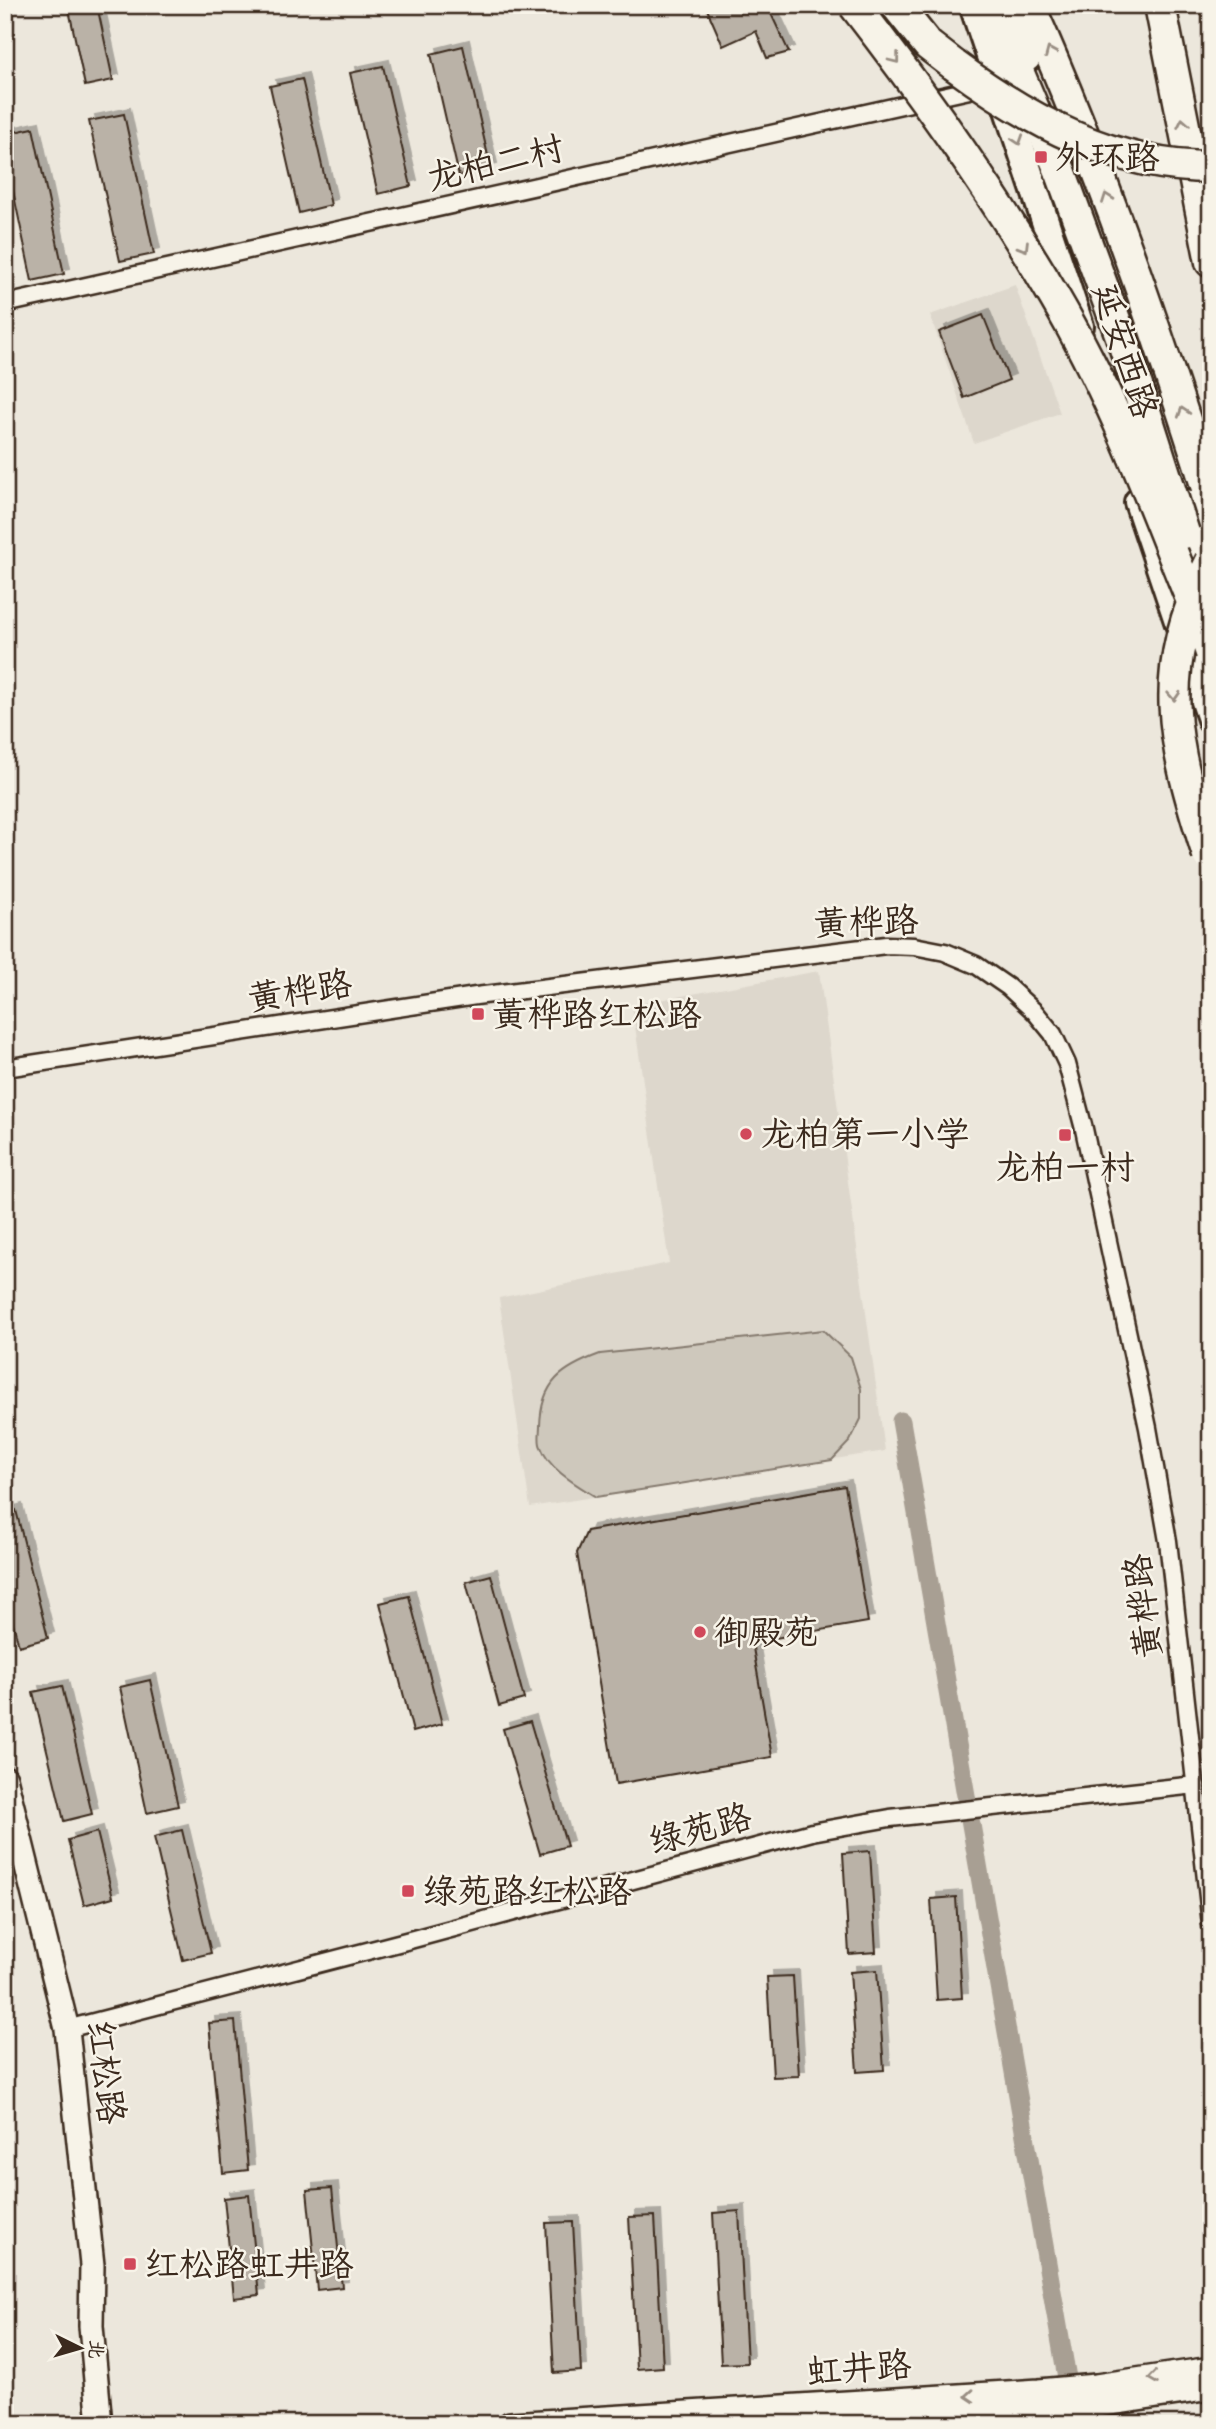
<svg xmlns="http://www.w3.org/2000/svg" width="1216" height="2429" font-family="Caveat,'LXGW WenKai TC',sans-serif">
<style>
.built{fill:#ddd7cc}
.green{fill:#cec8bc;stroke:#84796d;stroke-width:2}
.lines{fill:none;stroke-linecap:round;stroke-linejoin:round}
.canal{stroke:#a89f93;stroke-width:19}
.building{fill:#bab2a7;stroke:#3b2a1e;stroke-width:2;filter:url(#shadow)}
.street-casing{stroke:#3b2a1e;stroke-width:21}
.secondary-casing{stroke:#3b2a1e;stroke-width:28}
.primary-casing{stroke:#3b2a1e;stroke-width:32}
.highway-casing{stroke:#3b2a1e;stroke-width:35}
.street{stroke:#f7f3e8;stroke-width:16}
.secondary{stroke:#f7f3e8;stroke-width:23}
.primary{stroke:#f7f3e8;stroke-width:26}
.highway{stroke:#f7f3e8;stroke-width:30}
.highway-bridge-casing{stroke:#3b2a1e;stroke-width:35;stroke-linecap:butt}
.highway-bridge{stroke:#f7f3e8;stroke-width:30}
.oneway{stroke:#998e83}
.poi-dot{fill:#d1495b;stroke:#f7f3e8;stroke-width:2.5}
.labels{text-anchor:middle;dominant-baseline:central;stroke-width:5;stroke-linejoin:round;paint-order:stroke}
.poi-label{font-size:35px;fill:#3b2a1e;stroke:#f7f3e8;text-anchor:start}
.street-label{font-size:35px;fill:#3b2a1e;stroke:#f7f3e8}
</style>
<defs>
<filter id="shadow"><feDropShadow dx="6" dy="-6" stdDeviation="0" flood-color="#0004"/></filter>
</defs>
<rect width="100%" height="100%" fill="#ece7dc"/>
<filter id="ink" filterUnits="userSpaceOnUse"><feTurbulence type="fractalNoise" baseFrequency=".0143" numOctaves="2"/><feDisplacementMap in="SourceGraphic" scale="14" xChannelSelector="R" yChannelSelector="G"/><feConvolveMatrix kernelMatrix="1 2 1 2 8 2 1 2 1" color-interpolation-filters="sRGB"/></filter>
<g filter="url(#ink)">
<!-- built -->
<path class="built" d="M1015,285L1060,413L974,443L930,315Z
M819,971L885,1451L530,1507L499,1298L669,1263L632,1005Z"/>
<!-- green -->
<path class="green" d="M823,1330L851,1357L861,1389V1419L850,1441L832,1460L596,1497C577,1485 549,1470 541,1447C538,1442 540,1432 540,1426C541,1382 562,1368 600,1354Z"/>
<g class="lines">
<!-- canal -->
<path class="canal" d="M901,1421L1075,2424"/>
</g>
<!-- building -->
<path class="building" d="M68,5H97L113,80L85,86Z
M711,5H767L789,52L767,58L756,31L723,46L706,7Z
M463,46L491,169L459,176L431,54Z
M383,66L411,186L378,194L350,73Z
M302,79L331,205L299,213L270,86Z
M124,114L154,254L120,261L89,121Z
M33,128L64,274L32,281L5,153V134Z
M983,315L1009,380L964,398L939,332Z
M845,1486L868,1622L752,1642L772,1757L616,1784L577,1553L587,1531Z
M16,1510L48,1638L19,1646L5,1593V1513Z
M491,1575L524,1699L499,1706L466,1582Z
M409,1596L442,1724L413,1732L380,1603Z
M150,1680L178,1806L147,1813L120,1687Z
M62,1686L92,1814L64,1821L33,1692Z
M530,1721L567,1846L540,1854L503,1729Z
M182,1830L211,1953L183,1960L154,1837Z
M97,1832L113,1897L84,1905L68,1840Z
M870,1851L876,1952L849,1954L843,1853Z
M956,1897L962,1998L937,2000L931,1899Z
M877,1970L884,2070L857,2072L850,1972Z
M793,1976L799,2076L773,2077L767,1977Z
M235,2021L248,2170L223,2173L209,2023Z
M332,2188L342,2287L317,2290L307,2190Z
M249,2195L259,2295L234,2298L224,2198Z
M739,2211L747,2363L721,2364L713,2213Z
M655,2216L663,2367L637,2369L629,2217Z
M573,2222L581,2371L554,2373L546,2223Z"/>
<g class="lines">
<defs>
<path id="street" d="M5,304L983,87
M5,1068L476,996L886,945L914,946L945,952L976,965L1008,987L1035,1012L1053,1034L1067,1064L1084,1129L1148,1428L1168,1541L1211,1924
M67,2029L406,1941L812,1832L890,1818L1196,1785"/>
<path id="secondary" d="M5,1778L67,2029L92,2265L91,2326L100,2424
M510,2424L1039,2391L1096,2386L1211,2369
M793,2424L1039,2410L1099,2405L1211,2388"/>
<path id="primary" d="M973,5L1080,326
M1008,5L1027,58
M1138,502L1211,719
M1186,503L1211,570"/>
<path id="highway" d="M896,5L928,45L954,65
M990,5L1061,173
M1029,5C1101,166 1158,333 1211,501
M1160,5L1211,262"/>
</defs>
<!-- street casing -->
<use href="#street" class="street-casing"/>
<!-- secondary casing -->
<use href="#secondary" class="secondary-casing"/>
<!-- primary casing -->
<use href="#primary" class="primary-casing"/>
<!-- highway casing -->
<use href="#highway" class="highway-casing"/>
<!-- street -->
<use href="#street" class="street"/>
<!-- secondary -->
<use href="#secondary" class="secondary"/>
<!-- primary -->
<use href="#primary" class="primary"/>
<!-- highway -->
<use href="#highway" class="highway"/>
<defs>
<path id="highway-bridge" d="M854,5C927,99 995,195 1055,298C1102,378 1139,467 1173,554C1186,587 1200,620 1211,653
M954,65C1030,121 1114,167 1211,167
M1061,173L1122,339L1184,533
M1208,855C1172,741 1154,672 1211,561"/>
</defs>
<!-- highway-bridge casing -->
<use href="#highway-bridge" class="highway-bridge-casing"/>
<!-- highway-bridge -->
<use href="#highway-bridge" class="highway-bridge"/>
</g>
<!-- one-way arrows -->
<defs><path id="oneway-chevron" d="M-2-3.5L2.5 0L-2 3.5" fill="none" stroke-width="1.6" stroke-linecap="round" stroke-linejoin="round" transform="scale(1.75)"/></defs>
<g class="oneway">
<use href="#oneway-chevron" transform="translate(1050 52) rotate(-113)"/>
<use href="#oneway-chevron" transform="translate(895 59) rotate(52)"/>
<use href="#oneway-chevron" transform="translate(1183 123) rotate(-101)"/>
<use href="#oneway-chevron" transform="translate(1018 140) rotate(72)"/>
<use href="#oneway-chevron" transform="translate(1107 198) rotate(-110)"/>
<use href="#oneway-chevron" transform="translate(1024 247) rotate(59)"/>
<use href="#oneway-chevron" transform="translate(1183 412) rotate(-108)"/>
<use href="#oneway-chevron" transform="translate(1174 696) rotate(87)"/>
<use href="#oneway-chevron" transform="translate(1153 2378) rotate(172)"/>
<use href="#oneway-chevron" transform="translate(970 2396) rotate(176)"/>
</g>
</g>
<!-- markers -->
<g class="poi-dot">
<rect x="1034" y="150" width="14" height="14" rx="3.5"/>
<rect x="471" y="1007" width="14" height="14" rx="3.5"/>
<circle cx="746" cy="1134" r="7"/>
<rect x="1058" y="1128" width="14" height="14" rx="3.5"/>
<circle cx="700" cy="1632" r="7"/>
<rect x="401" y="1884" width="14" height="14" rx="3.5"/>
<rect x="123" y="2257" width="14" height="14" rx="3.5"/>
</g>
<g class="labels">
<!-- poi labels -->
<g class="poi-label">
<text x="1055" y="157">外环路</text>
<text x="492" y="1014">黄桦路红松路</text>
<text x="760" y="1134">龙柏第一小学</text>
<text x="1065" y="1167" text-anchor="middle">龙柏一村</text>
<text x="714" y="1632">御殿苑</text>
<text x="422" y="1891">绿苑路红松路</text>
<text x="144" y="2264">红松路虹井路</text>
</g>
<!-- street labels -->
<g class="street-label">
<text transform="translate(495 163) rotate(-13)">龙柏二村</text>
<text transform="translate(1125 351) rotate(72)">延安西路</text>
<text transform="translate(866 922) rotate(-2)">黄桦路</text>
<text transform="translate(300 991) rotate(-9)">黄桦路</text>
<text transform="translate(1143 1606) rotate(-97)">黄桦路</text>
<text transform="translate(700 1829) rotate(-15)">绿苑路</text>
<text transform="translate(106 2072) rotate(83)">红松路</text>
<text transform="translate(859 2368) rotate(-4)">虹井路</text>
</g>
</g>
<!-- margin -->
<rect width="1216" height="2429" fill="none" stroke="#f7f3e8" stroke-width="28"/>
<rect x="14" y="14" width="1188" height="2401" fill="none" stroke="#3b2a1e" stroke-width="2.5" filter="url(#ink)"/>
<!-- north arrow -->
<g transform="translate(80 2348) rotate(95)" stroke="#f7f3e8" stroke-width="5" paint-order="stroke">
<path d="M0-5L12 26L0 18L-12 26Z" fill="#3b2a1e"/>
<text y="-10" font-size="19" font-weight="bold" text-anchor="middle" fill="#3b2a1e">北</text>
</g>
</svg>
